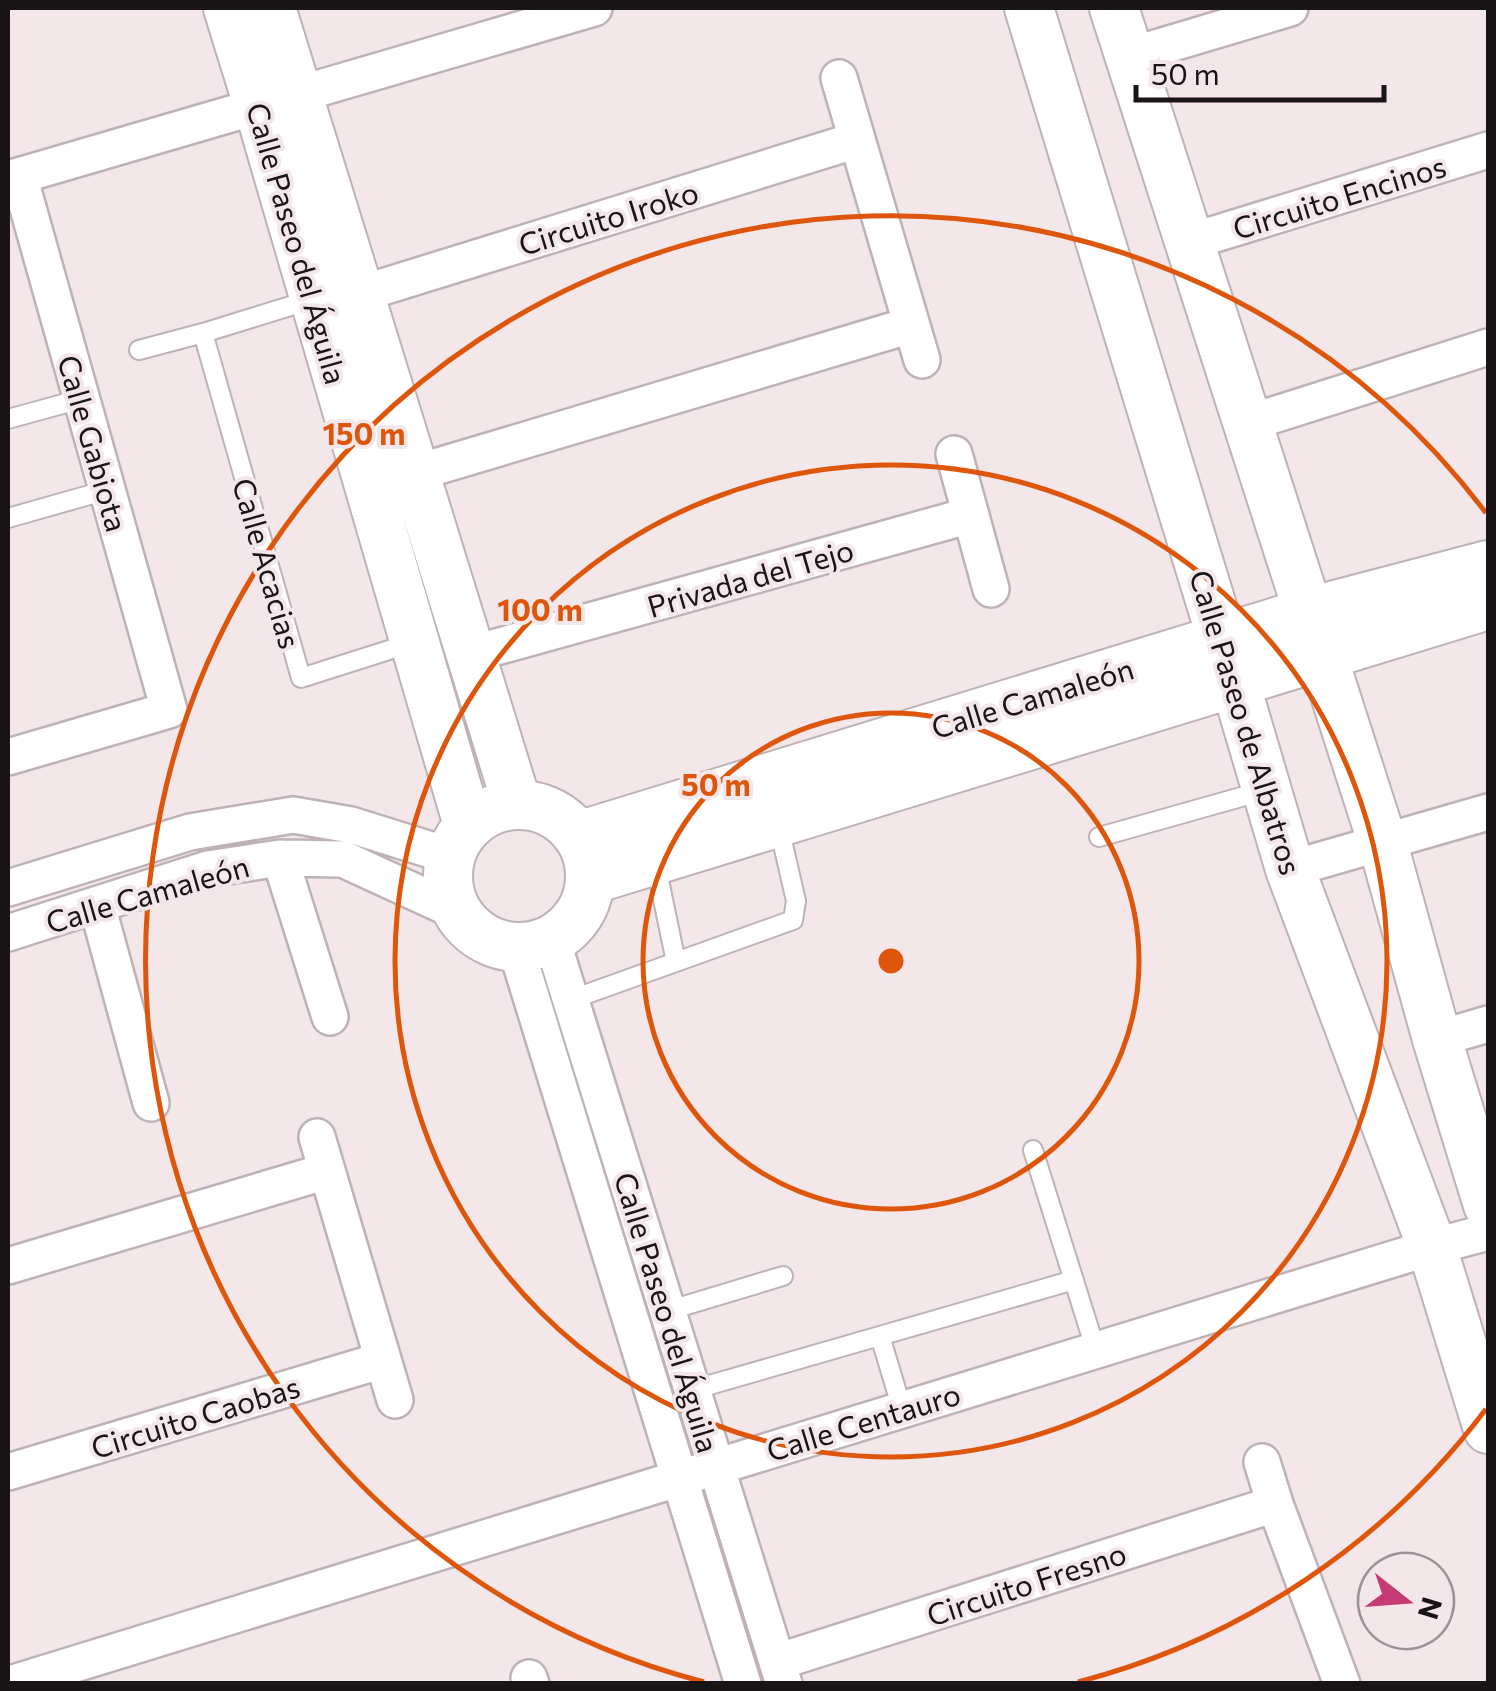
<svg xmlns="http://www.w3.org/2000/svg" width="1496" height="1691" font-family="Commissioner,sans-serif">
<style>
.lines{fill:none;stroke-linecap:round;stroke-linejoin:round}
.lane-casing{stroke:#bfb2b5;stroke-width:22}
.street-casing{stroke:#bfb2b5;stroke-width:40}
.secondary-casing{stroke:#bfb2b5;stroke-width:52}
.lane{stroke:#fff;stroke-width:18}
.street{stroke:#fff;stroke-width:35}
.secondary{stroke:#fff;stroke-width:48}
.ring{fill:none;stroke:#de560c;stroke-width:5}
.labels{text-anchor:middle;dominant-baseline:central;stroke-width:8;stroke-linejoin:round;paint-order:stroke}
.street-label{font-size:30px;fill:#191415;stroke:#f4e7ea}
.centre{fill:#de560c;stroke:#f4e7ea;stroke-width:5}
.ring-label{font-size:30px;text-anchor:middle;font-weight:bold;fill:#de560c;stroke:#f4e7ea;stroke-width:8;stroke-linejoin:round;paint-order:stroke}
</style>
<rect width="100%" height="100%" fill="#f4e7ea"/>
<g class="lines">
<defs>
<path id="lane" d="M203,333L301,678L411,643
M139,350L203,333L313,299
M8,419L81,399
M8,518L107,490
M1099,837L1266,790
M655,861L676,962
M570,1000L793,920L796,901L778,823
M1033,1150L1096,1351
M667,1311L783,1276
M880,1336L902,1409
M692,1390L1074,1280"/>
<path id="street" d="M1129,56L1290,8
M839,78L922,360
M8,179L594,8
M1189,242L1488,150
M360,294L857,140
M1248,423L1488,347
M954,454L991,589
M415,473L911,325
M471,654L971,515
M8,757L169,710L19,176
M280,858L330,1017
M1290,869L1488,812
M8,888L190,832L293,815L351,825L450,856
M97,905L151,1103
M8,933L208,869L280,858L343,859L456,911
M552,940L784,1684
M516,948L743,1684
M1437,1039L1488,1024
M317,1137L395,1400
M8,1266L327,1171
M1262,1462L1275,1504L1342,1684
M8,1472L383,1360
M777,1662L1275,1504
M529,1678L531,1684
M10,1684L1432,1247L1488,1232"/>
<path id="secondary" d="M228,8L258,105L468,825
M271,8L517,804
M1029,8L1222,639L1290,869L1432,1247L1488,1429
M1114,8L1383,844L1437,1039L1488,1205
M448 876a71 71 0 1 1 142 0a71 71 0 1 1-142 0Z
M578,836L1309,612L1488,565
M590,880L1488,605"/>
</defs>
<!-- lane casing -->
<use href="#lane" class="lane-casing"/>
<!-- street casing -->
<use href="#street" class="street-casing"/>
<!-- secondary casing -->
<use href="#secondary" class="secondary-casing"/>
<!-- lane -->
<use href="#lane" class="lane"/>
<!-- street -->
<use href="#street" class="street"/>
<!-- secondary -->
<use href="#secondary" class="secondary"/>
</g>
<!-- distance rings -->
<g class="ring">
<circle cx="891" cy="961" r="248"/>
<circle cx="891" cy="961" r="496"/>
<path d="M1486 1409A745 745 0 0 1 1078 1682M704 1682A745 745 0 1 1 1486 513"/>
</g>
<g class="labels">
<!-- street labels -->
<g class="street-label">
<text transform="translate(1339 196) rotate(-17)">Circuito Encinos</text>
<text transform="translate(608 217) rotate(-17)">Circuito Iroko</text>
<text transform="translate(298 243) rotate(74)">Calle Paseo del Águila</text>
<text transform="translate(94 443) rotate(74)">Calle Gabiota</text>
<text transform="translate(268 563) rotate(74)">Calle Acacias</text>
<text transform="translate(750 577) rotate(-16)">Privada del Tejo</text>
<text transform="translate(1032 697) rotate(-17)">Calle Camaleón</text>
<text transform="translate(1247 722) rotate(73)">Calle Paseo de Albatros</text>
<text transform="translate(147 893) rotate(-16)">Calle Camaleón</text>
<text transform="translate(668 1312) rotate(73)">Calle Paseo del Águila</text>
<text transform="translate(195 1416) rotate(-17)">Circuito Caobas</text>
<text transform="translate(863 1421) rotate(-17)">Calle Centauro</text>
<text transform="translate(1026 1583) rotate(-18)">Circuito Fresno</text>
</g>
</g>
<circle cx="891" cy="961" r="15" class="centre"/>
<g class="ring-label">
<text x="364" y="445">150 m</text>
<text x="540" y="621">100 m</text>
<text x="716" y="796">50 m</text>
</g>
<!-- border -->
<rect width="1496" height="1691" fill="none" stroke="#191415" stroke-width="20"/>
<!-- north arrow -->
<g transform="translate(1406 1601) rotate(107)"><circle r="48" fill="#f4e7ea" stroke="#9c9395" stroke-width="2.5"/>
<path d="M0-8L18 38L0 25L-18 38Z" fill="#c43b76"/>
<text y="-15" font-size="28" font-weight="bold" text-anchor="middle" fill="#191415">N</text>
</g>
<!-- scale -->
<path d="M1136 85v15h248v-15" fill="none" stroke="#191415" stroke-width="5"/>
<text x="1151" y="85" font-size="30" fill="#191415" stroke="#f4e7ea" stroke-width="8" paint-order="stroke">50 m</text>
</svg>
